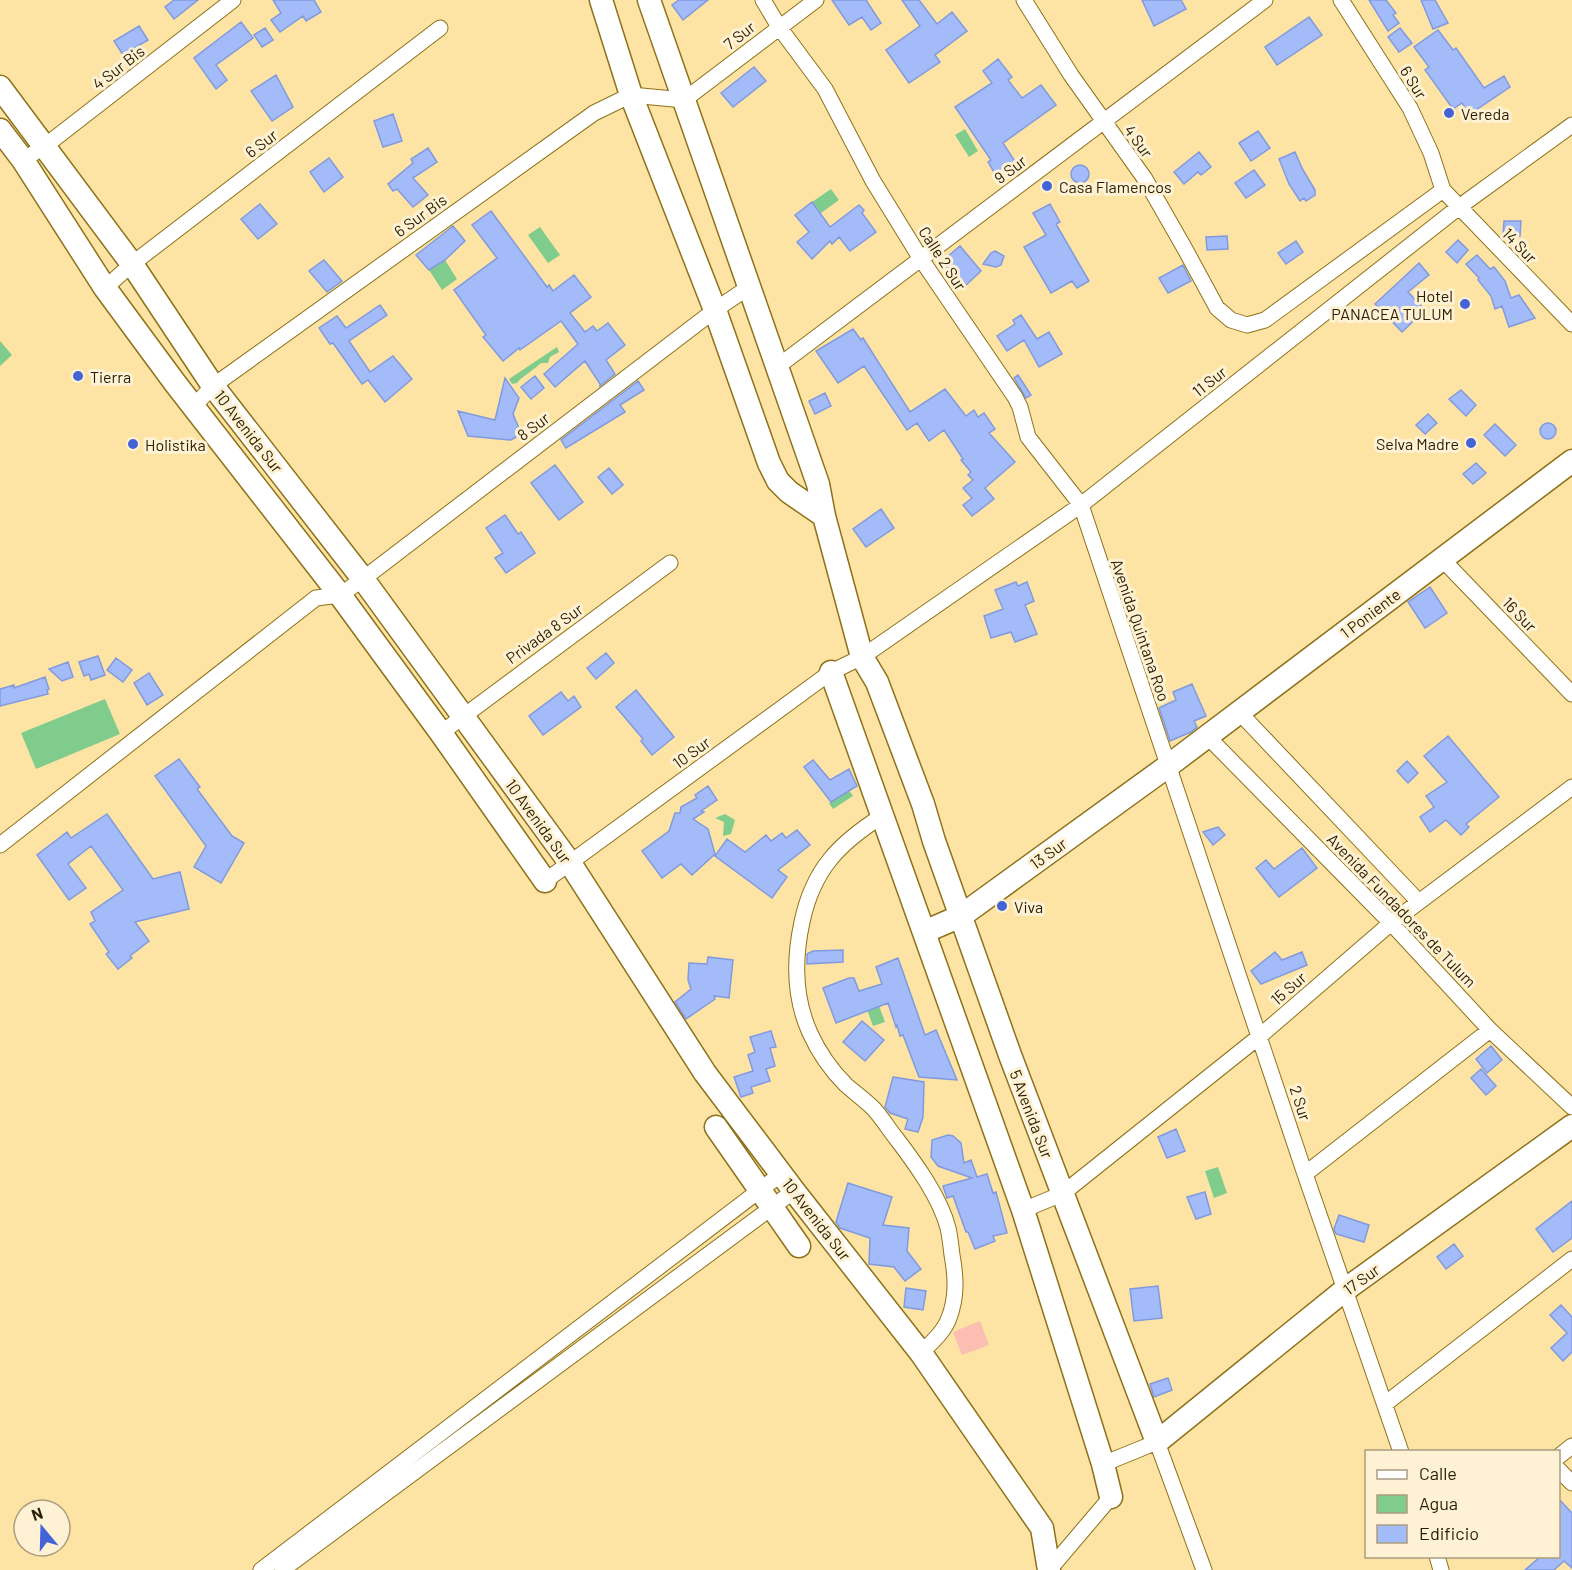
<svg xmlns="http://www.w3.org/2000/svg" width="1572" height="1570" font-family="Barlow,sans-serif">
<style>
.green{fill:#fcbdb3}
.water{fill:#80cc8d}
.building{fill:#a4bbfa;stroke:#819adf;stroke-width:1.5}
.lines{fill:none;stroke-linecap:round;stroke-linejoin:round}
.street-casing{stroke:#8e7118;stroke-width:17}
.secondary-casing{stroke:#8e7118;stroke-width:25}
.street{stroke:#fff;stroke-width:15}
.secondary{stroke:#fff;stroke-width:22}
.poi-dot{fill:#4463d6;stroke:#fff2d4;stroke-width:2}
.labels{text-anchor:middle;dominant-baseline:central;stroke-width:6;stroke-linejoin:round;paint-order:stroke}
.street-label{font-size:16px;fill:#2a1e00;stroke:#fff2d4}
.poi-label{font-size:16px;fill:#2a1e00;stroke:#fff2d4;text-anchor:start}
</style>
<rect width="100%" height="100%" fill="#fde4a4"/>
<!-- green -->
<path class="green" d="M980,1321L989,1345L962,1355L953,1332Z"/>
<!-- water -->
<path class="water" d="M965,129L978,151L969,157L955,135Z
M831,189L839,200L821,213L812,202Z
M540,227L560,255L548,263L528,235Z
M445,260L457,279L442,290L429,270Z
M0,341L12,355L0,366Z
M557,347L559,352L550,357L548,363H541C534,370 521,377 517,383L512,384L509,379Z
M105,699L120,734L36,769L21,733Z
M849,790L853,796L833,809L829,803Z
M725,814L735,820L731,834L723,836L724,822L715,818Z
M873,989L885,1022L873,1026L861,993Z
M1218,1167L1227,1193L1214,1198L1205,1171Z"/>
<!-- building -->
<path class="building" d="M174,0H198L174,19L165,7Z
M273,0H314L321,12L306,21L303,16L280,32L271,20L281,13Z
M679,0H708L683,20L672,5Z
M832,0H866L881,23L871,30L862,17L849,25Z
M902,0H919L937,24L952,12L967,31L935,55L940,62L909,83L886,50L920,26Z
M1142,0H1181L1186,9L1154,26Z
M1369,0H1386L1396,13L1393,15L1399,23L1388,31Z
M1421,0H1435L1448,23L1433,29Z
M1309,17L1322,35L1277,65L1265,47Z
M241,22L253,38L216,65L227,80L216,89L194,58Z
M139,26L148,40L123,55L114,41Z
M265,28L273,40L262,47L254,35Z
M1400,28L1412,43L1399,52L1388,37Z
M1438,30L1453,50L1456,48L1484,88L1504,76L1510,87L1470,114L1462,103L1453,109L1425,70L1429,67L1414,47Z
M998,59L1012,77L1008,80L1022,98L1041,85L1056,105L1003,143L1018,166L998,179L988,162L991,160L955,107L992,83L983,71Z
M754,67L766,81L733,107L721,93Z
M276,75L293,107L272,121L251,91Z
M393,114L402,141L383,147L374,121Z
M1258,131L1270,148L1251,161L1239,143Z
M428,148L437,162L413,178L428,195L413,207L397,189L393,191L388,184L413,163L411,159Z
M1199,152L1211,167L1201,175L1198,172L1184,184L1174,172Z
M1295,152L1303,170L1315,190V195L1306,201L1304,198L1300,201L1289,184L1279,159Z
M329,158L343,177L324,192L310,172Z
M1071 174a9 9 0 1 1 18 0a9 9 0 1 1-18 0Z
M1254,170L1265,185L1246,198L1235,183Z
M812,202L830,227L859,205L864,210L862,213L876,232L850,251L839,237L832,244L830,241L812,259L797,242L809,232L795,215Z
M260,204L277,224L258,239L241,219Z
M1050,204L1060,222L1056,224L1089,281L1077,288L1072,281L1051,293L1024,247L1046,235L1033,213Z
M491,211L547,287L549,285L553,291L574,275L591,297L570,313L585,332L593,326L597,331L608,323L625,345L606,360L615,374L600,386V384L585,361L555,387L544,374L578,344L561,321L520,350L519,348L503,361L483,337L486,335L454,290L497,258L472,225Z
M1504,221H1521L1520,236L1503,235Z
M453,226L465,241L445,260L429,270L416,255Z
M1227,236L1228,249L1207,250L1206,237Z
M1458,240L1468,250L1457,263L1446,252Z
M1296,241L1303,252L1286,264L1278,253Z
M960,246L981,271L964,287L955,277L952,279L939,264Z
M995,251L1004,256L1001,265L996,267L983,264L991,253Z
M1477,255L1490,269L1494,267L1505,281L1511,298L1519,295L1535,318L1509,327L1502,306L1495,309L1491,296L1478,280L1479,278L1466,264Z
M324,260L342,281L327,292L309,271Z
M1419,263L1429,275L1408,292L1425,310L1402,332L1375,304Z
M1183,265L1191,281L1168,293L1159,278Z
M380,305L387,315L349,341L370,372L393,356L412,379L385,402L368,380L362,384L333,343L330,344L319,328L337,316L346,328Z
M1021,315L1037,339L1049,332L1062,354L1039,367L1024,340L1007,351L997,336L1015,324L1013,320Z
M853,329L861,340L863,338L910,412L945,389L966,416L974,410L978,417L984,413L995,429L989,433L1015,462L985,488L994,499L972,516L963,505L972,498L963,488L973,480L968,475L971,472L961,460L963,459L944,430L929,441L917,423L907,430L864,366L838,383L816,351Z
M1018,375L1031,395L1026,398L1014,378Z
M535,376L544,388L531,399L521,387Z
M505,378L519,398L513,414L518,426L519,435L511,440L468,436L458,411L495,420Z
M638,381L644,390L620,405L625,412L566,448L561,440Z
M1461,390L1476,405L1466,416L1449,399Z
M825,393L831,406L815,414L809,401Z
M1428,414L1437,423L1425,434L1416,425Z
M1540 431a8 8 0 1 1 16 0a8 8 0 1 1-16 0Z
M1495,424L1516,445L1505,456L1484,435Z
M1476,463L1486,473L1473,484L1463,474Z
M555,465L583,502L559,520L531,483Z
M609,468L623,485L612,494L598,477Z
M881,509L894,528L866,547L853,529Z
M505,515L518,534L521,532L535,553L506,573L495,558L503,553L486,528Z
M1016,582L1018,586L1027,582L1034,601L1025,605L1037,634L1015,642L1011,632L991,638L984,616L1003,609L995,590Z
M1430,587L1447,613L1425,628L1408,602Z
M606,653L614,663L596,679L587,668Z
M98,656L105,675L91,680L89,674L84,676L79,662Z
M116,658L132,670L123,682L107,670Z
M68,662L73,677L62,681L49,669Z
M149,673L163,695L147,705L134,683Z
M45,677L49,689L47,690L48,694L0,706V689L14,685V688Z
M1192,684L1206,716L1194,721L1197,727L1191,732L1170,741L1159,708L1176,700L1173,692Z
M636,690L674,737L652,755L641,741L643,739L616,707Z
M561,692L568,701L574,696L581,707L543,735L529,716Z
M1448,736L1499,797L1466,824L1469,827L1461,835L1446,820L1430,832L1420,817L1434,807L1426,796L1447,782L1424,756Z
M179,759L200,787L197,789L232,836L244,843L221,883L194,867L206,846L155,776Z
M813,760L830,780L849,769L857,786L831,802L804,767Z
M1407,761L1418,773L1408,783L1397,771Z
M708,786L717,800L701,811L704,812L693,819L708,829L715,854L692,875L681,864L662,878L642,851L669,831L675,813H680L681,807L697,798L695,795Z
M107,814L153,879L180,872L189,909L135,922L149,941L130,956L132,958L118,969L106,954L109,952L90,924L95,921L91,912L123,890L91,846L68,864L86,888L69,900L37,855L67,832L71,838Z
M1218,827L1225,835L1213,845L1203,832Z
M797,830L810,845L778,870L787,877L772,898L715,856L727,839L745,852L766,835L771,841L782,833L786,838Z
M1302,848L1317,868L1279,897L1256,868L1266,860L1274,869Z
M843,950V962L807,964V954L813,951Z
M1275,952L1282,960L1302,952L1307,965L1261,984L1251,971Z
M708,957L733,960L729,998L714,996L715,999L686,1019L675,1002L691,989L688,980L689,963L707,964Z
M898,958L925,1035L936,1030L957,1080L919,1077L903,1035L900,1036L897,1025L896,1027L888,1003L836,1023L823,988L849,978H854L859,991L882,984L876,967Z
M862,1021L884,1040L865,1061L843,1042Z
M771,1031L776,1047L770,1048L775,1066L766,1069L770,1081L751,1087L753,1093L741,1097L734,1077L753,1071L748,1055L755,1052L750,1037Z
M1491,1046L1502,1060L1487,1073L1476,1059Z
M1481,1069L1496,1086L1486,1095L1471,1078Z
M893,1077L924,1082L923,1117L918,1132L905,1129L908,1119L890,1113L885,1107Z
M1176,1129L1185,1151L1167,1158L1158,1137Z
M948,1135L953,1136L961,1143L964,1163L971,1160L977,1177L987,1174L993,1193L996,1192L1007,1233L993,1236L995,1241L975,1249L968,1232H966L953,1196L947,1198L943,1186L972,1178L938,1166L931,1157L932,1140Z
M848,1183L892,1197L883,1225L909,1228L907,1251L921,1269L905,1281L894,1267L869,1264L870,1238L840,1228L836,1222Z
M1205,1192L1211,1214L1196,1219L1187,1197Z
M1572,1201V1238L1553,1252L1536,1229Z
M1339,1215L1369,1225L1364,1242L1336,1234L1334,1229Z
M1454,1244L1463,1256L1446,1269L1437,1257Z
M1158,1286L1162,1318L1134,1321L1130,1289Z
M906,1288L926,1291L923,1310L904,1307Z
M1561,1305L1572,1317V1352L1563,1361L1551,1348L1567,1333L1550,1315Z
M1168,1378L1172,1390L1154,1397L1150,1384Z
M1558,1498L1572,1513V1568L1564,1561L1554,1570H1525L1540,1557H1558Z"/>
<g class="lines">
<defs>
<path id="street" d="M763,0L779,27L825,89L873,181L921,259L1015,397L1020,407L1028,437L1081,505L1305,1174L1401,1452
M1024,0L1071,75L1145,179L1185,249L1217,308L1231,320L1247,325L1265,320L1443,190
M1341,0L1410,108L1431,153L1443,190L1572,324
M23,160L45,146L233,0
M105,288L132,264L440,28
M777,367L1265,0
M194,406L213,386L594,113L631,95L684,100L816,0
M1442,559L1572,694
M1239,712L1419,902
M441,733L670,563
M1207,736L1391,923L1490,1030L1572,1107
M882,816C838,844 813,870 802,922C794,959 794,998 810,1033C819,1053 831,1070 846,1085C855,1093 865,1100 874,1109C882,1118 888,1128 896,1138C915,1163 940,1197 948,1228C950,1237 951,1246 952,1255C956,1277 957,1297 949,1318C944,1332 931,1343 921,1353
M0,845L316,598L340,595L363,579L715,310L749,287
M545,881L831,672L862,657L1081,505L1459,207L1572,125
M1305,1174L1490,1030
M1023,1210L1062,1194L1260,1036L1391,923L1572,787
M1385,1404L1572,1259
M1558,1457L1572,1446
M1103,1464L1157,1442L1204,1570
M1558,1469L1572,1483
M1437,1556L1441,1570
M261,1570L781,1174
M282,1570L794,1191
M1049,1570L1111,1497"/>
<path id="secondary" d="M601,0L631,95L715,310L769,463L778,481L789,492L824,516
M649,0L818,484L824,516L862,657L877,682L923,804L934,841L1010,1055L1157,1442L1346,1289L1572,1126
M0,87L132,264L213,386L363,579L570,863L705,1073L794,1191L921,1353L1042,1528L1049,1570
M0,130L23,160L105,288L175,383L340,595L441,733L545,881
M831,672L1023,1210L1103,1464L1111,1497
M924,932L961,916L1168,766L1572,461
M716,1127L799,1246"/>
</defs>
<!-- street casing -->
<use href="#street" class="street-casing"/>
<!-- secondary casing -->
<use href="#secondary" class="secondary-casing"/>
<!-- street -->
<use href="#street" class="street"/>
<!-- secondary -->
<use href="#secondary" class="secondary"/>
</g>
<!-- markers -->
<g class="poi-dot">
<circle cx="1449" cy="113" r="6"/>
<circle cx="1047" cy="186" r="6"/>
<circle cx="1465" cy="304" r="6"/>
<circle cx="78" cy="376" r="6"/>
<circle cx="1471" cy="443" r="6"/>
<circle cx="133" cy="444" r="6"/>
<circle cx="1002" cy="906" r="6"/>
</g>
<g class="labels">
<!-- street labels -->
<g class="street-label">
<text transform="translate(739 35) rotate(-38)">7 Sur</text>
<text transform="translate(118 67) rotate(-38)">4 Sur Bis</text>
<text transform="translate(1414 82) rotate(58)">6 Sur</text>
<text transform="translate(1139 141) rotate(54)">4 Sur</text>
<text transform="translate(261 143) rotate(-37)">6 Sur</text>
<text transform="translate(1010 169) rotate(-37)">9 Sur</text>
<text transform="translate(420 215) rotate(-36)">6 Sur Bis</text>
<text transform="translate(1520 245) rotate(46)">14 Sur</text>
<text transform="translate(943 258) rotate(57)">Calle 2 Sur</text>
<text transform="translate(1209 381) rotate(-38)">11 Sur</text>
<text transform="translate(533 426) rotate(-37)">8 Sur</text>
<text transform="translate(249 431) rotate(52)">10 Avenida Sur</text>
<text transform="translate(1370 613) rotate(-37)">1 Poniente</text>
<text transform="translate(1520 614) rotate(46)">16 Sur</text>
<text transform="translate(1141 630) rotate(71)">Avenida Quintana Roo</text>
<text transform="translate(544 633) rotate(-36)">Privada 8 Sur</text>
<text transform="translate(691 752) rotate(-36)">10 Sur</text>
<text transform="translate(539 821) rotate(54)">10 Avenida Sur</text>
<text transform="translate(1048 853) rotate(-36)">13 Sur</text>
<text transform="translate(1402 910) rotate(46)">Avenida Fundadores de Tulum</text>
<text transform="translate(1288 988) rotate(-41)">15 Sur</text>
<text transform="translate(1301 1103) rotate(72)">2 Sur</text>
<text transform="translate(1032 1114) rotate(69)">5 Avenida Sur</text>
<text transform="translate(817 1219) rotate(52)">10 Avenida Sur</text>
<text transform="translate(1361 1279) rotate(-36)">17 Sur</text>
</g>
<!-- poi labels -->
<g class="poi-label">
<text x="1461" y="113">Vereda</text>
<text x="1059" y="186">Casa Flamencos</text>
<text x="1453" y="295" text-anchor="end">Hotel<tspan x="1453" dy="18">PANACEA TULUM</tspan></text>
<text x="90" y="376">Tierra</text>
<text x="1459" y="443" text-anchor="end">Selva Madre</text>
<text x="145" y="444">Holistika</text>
<text x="1014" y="906">Viva</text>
</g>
</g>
<!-- legend -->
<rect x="1365" y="1450" width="195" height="108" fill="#fff2d4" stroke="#aa9d7f" stroke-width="1.5"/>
<rect x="1377" y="1470" width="30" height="9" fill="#ffffff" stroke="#aa9d7f" stroke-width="1.5"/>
<text x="1419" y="1480" font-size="18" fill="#2a1e00">Calle</text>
<rect x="1377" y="1495" width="30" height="18" fill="#80cc8d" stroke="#aa9d7f" stroke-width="1.5"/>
<text x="1419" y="1510" font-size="18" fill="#2a1e00">Agua</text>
<rect x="1377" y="1525" width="30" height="18" fill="#a4bbfa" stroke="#aa9d7f" stroke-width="1.5"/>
<text x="1419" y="1540" font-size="18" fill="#2a1e00">Edificio</text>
<!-- north arrow -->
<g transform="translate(42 1528) rotate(341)"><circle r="28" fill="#fff2d4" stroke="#aa9d7f" stroke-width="1.5"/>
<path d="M0-4.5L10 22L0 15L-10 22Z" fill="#4463d6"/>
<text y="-9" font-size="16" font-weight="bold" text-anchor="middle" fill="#2a1e00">N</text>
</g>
</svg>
